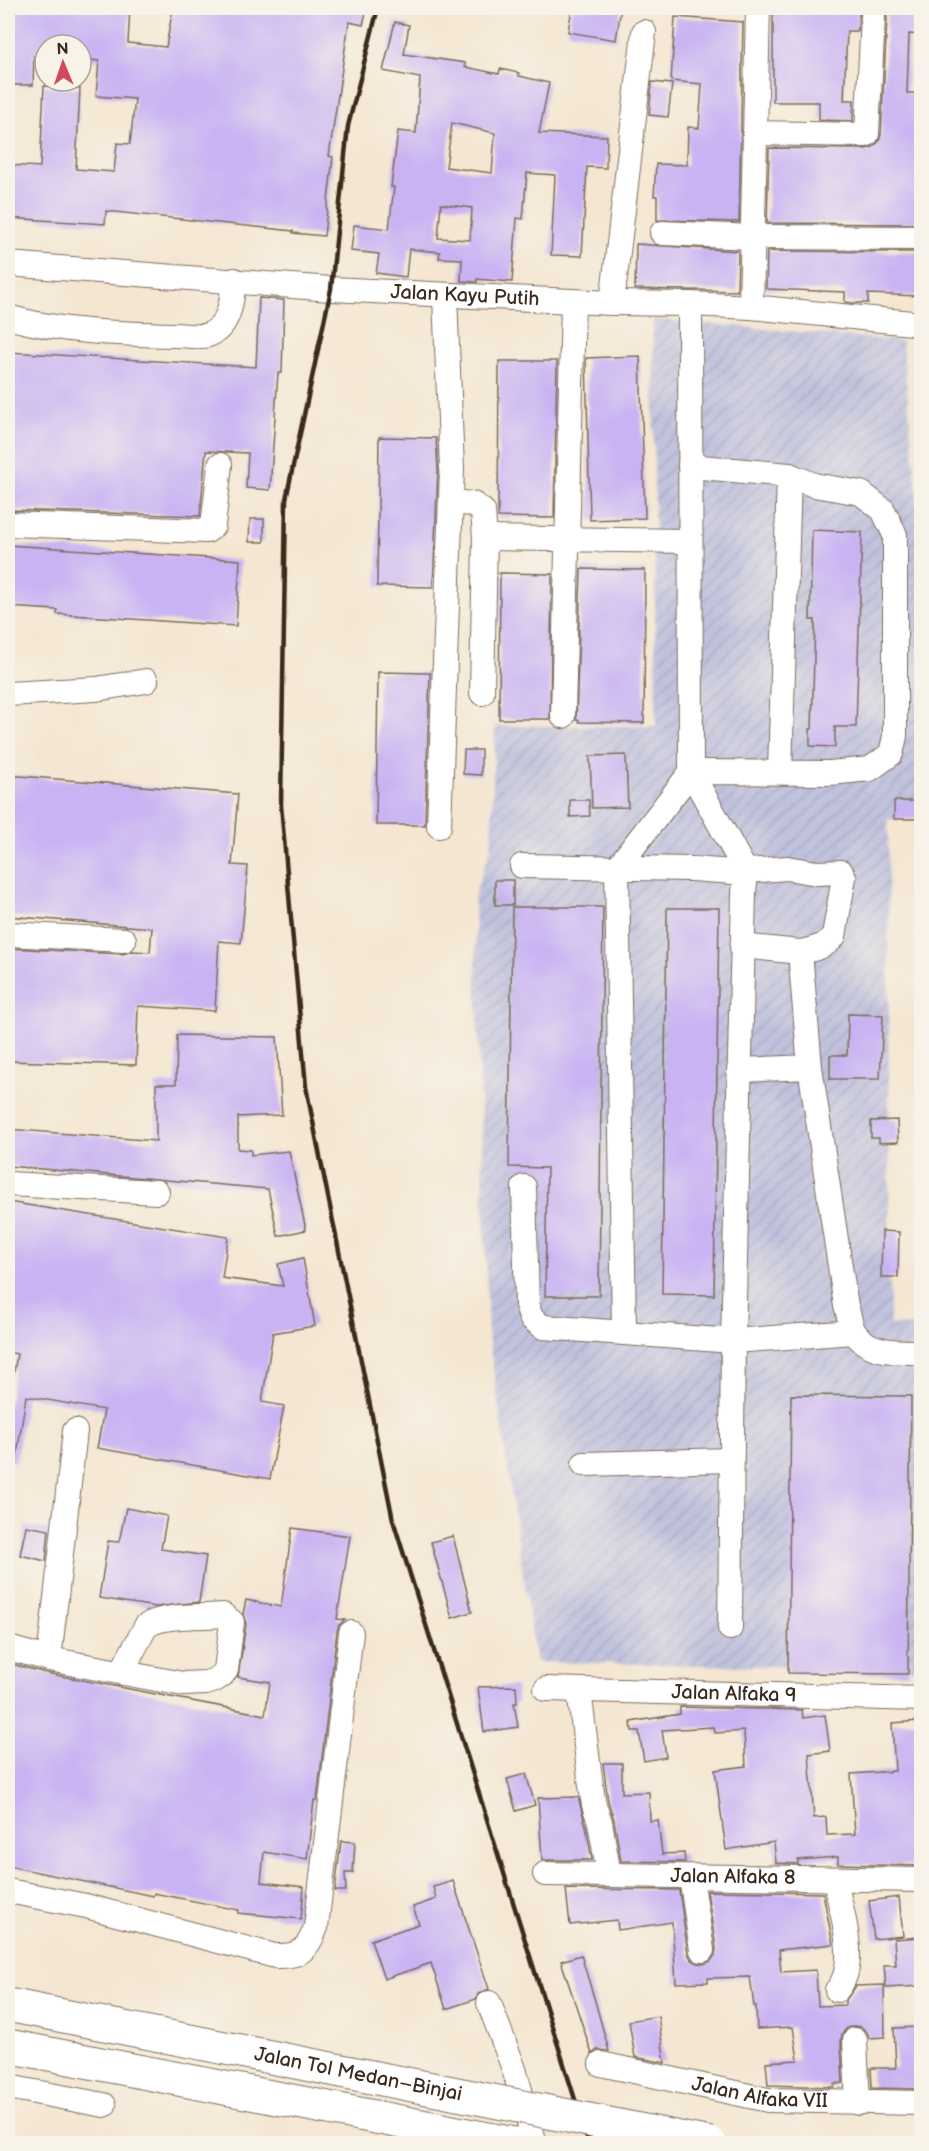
<svg xmlns="http://www.w3.org/2000/svg" width="929" height="2151" font-family="'Balsamiq Sans',sans-serif">
<style>
.industrial{fill:url(#industrial-furrows)}
.building{fill:#c9b3f3;fill-rule:evenodd}
.lines{fill:none;stroke-linecap:round;stroke-linejoin:round}
.minor-casing{stroke:#7c6c5d;stroke-width:26}
.highway-casing{stroke:#7c6c5d;stroke-width:35}
.minor{stroke:#fff;stroke-width:24}
.highway{stroke:#fff;stroke-width:33}
.rail{stroke:#3b2a1e;stroke-width:4.5}
.highway-bridge-casing{stroke:#7c6c5d;stroke-width:35;stroke-linecap:butt}
.highway-bridge{stroke:#fff;stroke-width:33}
.labels{text-anchor:middle;dominant-baseline:central;stroke-width:4.5;stroke-linejoin:round;paint-order:stroke}
.street-label{font-size:20px;fill:#3b2a1e;stroke:#f7f3e8}
</style>
<defs>
<pattern id="industrial-furrows" width="10" height="10" patternUnits="userSpaceOnUse" patternTransform="scale(1.5)"><rect width="10" height="10" fill="#c1c2dd"/><path d="M-1 1l2-2M0 10L10 0M9 11l2-2" fill="none" stroke="#a7a7bd"/></pattern>
</defs>
<rect width="100%" height="100%" fill="#f7f3e8"/>
<filter id="ink" filterUnits="userSpaceOnUse"><feTurbulence type="fractalNoise" baseFrequency=".0167" numOctaves="2"/><feDisplacementMap in="SourceGraphic" scale="12" xChannelSelector="R" yChannelSelector="G"/><feConvolveMatrix kernelMatrix="1 2 1 2 8 2 1 2 1" color-interpolation-filters="sRGB"/></filter>
<filter id="wash" filterUnits="userSpaceOnUse"><feTurbulence type="fractalNoise" baseFrequency=".008" numOctaves="4" result="noise"/><feDisplacementMap in="SourceGraphic" scale="24" xChannelSelector="R" yChannelSelector="G"/><feGaussianBlur stdDeviation="1.35" result="paint"/><feColorMatrix in="noise" values="0 0 0 0 0 0 0 0 0 0 0 0 0 0 0 0 0 1.4 0 .05"/><feComposite in="paint" operator="in"/></filter>
<g filter="url(#wash)">
<rect width="100%" height="100%" fill="#f4e6d1"/>
<!-- industrial -->
<path class="industrial" d="M653,319L902,341L922,540V819H888L890,1325L921,1326V1669L536,1662L488,1334L474,897L491,847L495,726H656Z"/>
<g id="blocks">
<!-- building -->
<path class="building" d="M8,8H130L128,43L166,47L173,8H367L363,25L349,22L329,156L333,157L324,236L293,233V231L106,211L105,224L8,218V165L40,167L44,86L80,88L76,169L114,172L117,143L130,144L135,99L96,96L99,61L81,59V45H45V57L34,56L33,85H8Z
M572,8H621L616,40L568,32Z
M773,8H862L859,15L858,31H847L844,100H854L853,121L819,120V102H773Z
M884,8H921V35L909,34L907,93H921L920,224L767,223L769,148L865,149L873,147L879,141L881,135L887,17Z
M675,17L743,22L739,222L657,220V196H654L656,164L687,165L688,127L699,128L702,84L671,81Z
M395,22L409,25L404,54L465,63V67L499,74L500,69L519,73V76L549,83L539,133L607,136L606,168L587,167L582,256L551,255L555,175L527,173L523,219L517,218L512,282L477,279V282L461,281L462,259L439,258L440,252L409,249L406,277L376,273L379,254L351,251L354,225L389,229L394,187H391L398,131L416,133L420,78L383,71ZM452,123L495,133L492,173L446,167ZM441,204L472,208L470,240L438,238Z
M652,82L672,84L668,117L649,115Z
M636,244L738,251L737,291L635,289Z
M767,251L921,252V296L868,294V303H853L845,302V292L766,289Z
M259,298L284,300L282,373H278L270,490L246,488L248,453L206,451L200,516L8,510V352L256,367Z
M640,356L645,518L590,520L586,358Z
M499,361H557L554,518L498,517Z
M379,437L436,438L438,469L433,587L377,586Z
M250,519H264V542H249Z
M812,530L862,532L856,727H835V747L810,746V729H812L815,620H810Z
M8,545L240,560L236,626L57,614V610L8,607Z
M581,569L645,570L644,723L579,722V720H576Z
M500,573L552,574L550,719H499Z
M378,672L430,673L425,825H376Z
M464,750H481V775L463,774Z
M626,755L628,807L592,808L590,756Z
M8,775L238,794L232,865L248,866L241,943L219,941L215,1011L138,1006L136,1065L8,1061V948L123,954L132,951L150,952L152,928L8,916Z
M570,800H589L590,816L570,817Z
M894,801H920V819H894Z
M495,880H513V905H495Z
M512,907H603L599,1296H545L547,1168L509,1167Z
M667,908H719L714,1295L662,1294Z
M848,1014L883,1015L880,1079H830V1055H847Z
M177,1035L277,1037L282,1115L238,1117V1149L251,1150V1155L289,1151L306,1230L278,1236L268,1189L8,1166V1129L156,1141V1084H176Z
M897,1120L898,1142L879,1143V1138H871V1121Z
M8,1202L228,1237L222,1278L283,1286L278,1264L303,1258L315,1326L273,1333L262,1402L284,1406L270,1479L97,1448L104,1410L26,1396L16,1462H8V1408L17,1354L8,1352Z
M882,1231L899,1232L898,1277H881Z
M791,1395L911,1396L908,1674L788,1673Z
M126,1508L167,1516L161,1549L206,1556L199,1602L156,1607L99,1598L108,1541L119,1542Z
M26,1526L49,1530L46,1561L20,1555Z
M292,1528L350,1536L337,1619L345,1620L339,1625L337,1631L317,1800H314L307,1859L264,1852L261,1882L304,1887L301,1919L238,1913L239,1910L154,1893L153,1896L8,1866V1663L46,1673L265,1715L270,1682L238,1677L246,1624L243,1614L246,1600L281,1607Z
M453,1536L472,1612L452,1618L431,1542Z
M516,1686L517,1703H514L518,1727L484,1732L478,1687Z
M680,1707L802,1710L803,1718L825,1715L830,1751L809,1754L814,1818L826,1817L827,1835L855,1834L851,1774L895,1771L892,1723L920,1721L921,1820H919L921,1836V1866L838,1864V1857L798,1860V1864L776,1863L774,1842L726,1850L715,1770L746,1766L744,1731L715,1733L714,1727L662,1730L666,1757L644,1761L639,1731H632L631,1722L680,1714Z
M603,1763H622V1793L649,1792L650,1821L658,1820L662,1854L684,1853L685,1862L621,1861L614,1820L608,1801Z
M526,1774L535,1805L516,1811L507,1779Z
M578,1797L586,1826L592,1860H542L538,1798Z
M341,1841L355,1842L353,1873H345L346,1891H335Z
M453,1881L489,1989L478,1994L476,1999L446,2009L431,1963L384,1979L371,1940L419,1924L413,1907L436,1899L433,1887Z
M566,1889L679,1890L688,1953L691,1959L697,1963L704,1964L711,1961L715,1955L716,1948L707,1891L823,1893L833,1944L779,1950L781,1972L816,1970L818,2006L845,2005V2001L856,1986L884,1985L885,2037L869,2038L867,2032L861,2027L854,2026L847,2028L842,2034L841,2041L843,2083L834,2084V2087L768,2085L766,2062L798,2060L793,2027L757,2029L756,2006H754L750,1977L708,1978V1982L676,1983L672,1922L618,1930L617,1920L570,1925Z
M899,1897L903,1936L874,1939L869,1901Z
M921,1937V1986L886,1988L884,1965H896L894,1939Z
M581,1955L595,2001L609,2051L597,2050L592,2054L561,1961Z
M658,2016L665,2063L635,2057L629,2021Z
M921,2027V2089L872,2088L871,2068H896L894,2028Z"/>
</g>
</g>
<g filter="url(#ink)">
<use href="#blocks" fill-opacity="0" stroke="#7c6c5d" stroke-width="1.5"/>
<g class="lines">
<defs>
<g id="minor">
<path d="M755,133L865,135L867,134L873,16"/>
<path d="M662,233L753,237L922,238"/>
<path id="s1" d="M8,264L331,289L612,303L690,304L751,307L922,324"/>
<path d="M612,303L644,32"/>
<path d="M690,304L691,772L746,872L744,893L733,1341L730,1628"/>
<path d="M751,307L758,8"/>
<path d="M8,317C60,332 121,334 176,335C185,335 200,338 208,335C230,327 232,300 234,280"/>
<path d="M451,502L473,504L483,511L485,538"/>
<path d="M8,524L207,531L213,526L220,465"/>
<path d="M482,693L485,538L690,541"/>
<path d="M8,694L96,689L146,681"/>
<path d="M563,716L573,301"/>
<path d="M780,772L789,475"/>
<path d="M439,826L452,469L445,296"/>
<path d="M522,866L691,869L734,872L787,868L817,873L841,872L844,877L834,936C825,948 813,949 800,952"/>
<path d="M8,934L124,940"/>
<path d="M742,946L800,952L810,1067"/>
<path d="M739,1070L810,1067L846,1306C849,1314 850,1326 855,1333C869,1354 900,1352 922,1352"/>
<path d="M8,1184L157,1192"/>
<path d="M524,1187L527,1305L531,1318L543,1327L733,1341L854,1332"/>
<path d="M624,1333L617,868L691,772L830,773L870,769L891,754L895,736V535L883,510L861,493L814,485L789,475L690,466"/>
<path d="M584,1464L731,1460"/>
<path d="M8,1648L49,1659L75,1431"/>
<path d="M49,1659L183,1684L206,1683L215,1680L222,1675L226,1670L232,1622L223,1615C202,1617 163,1614 146,1626L121,1673"/>
<path id="s2" d="M546,1689L922,1699"/>
<path d="M579,1690L591,1786L594,1805L600,1822L609,1875"/>
<path id="s3" d="M545,1874L922,1880"/>
<path d="M691,1877L702,1950"/>
<path d="M835,1880C841,1911 860,1964 837,1990"/>
<path d="M8,1891L86,1906L275,1956C300,1957 308,1950 316,1927L351,1633"/>
<path d="M489,2003L514,2069L535,2144"/>
<path d="M855,2040L858,2103"/>
<path id="s4" d="M601,2064L768,2100L922,2103"/>
<path d="M8,2087L104,2105"/>
</g>
<path id="highway" d="M8,2046L514,2144"/>
</defs>
<!-- minor casing -->
<use href="#minor" class="minor-casing"/>
<!-- highway casing -->
<use href="#highway" class="highway-casing"/>
<!-- minor -->
<use href="#minor" class="minor"/>
<!-- highway -->
<use href="#highway" class="highway"/>
<!-- rail -->
<path class="rail" d="M378,8L348,126L331,289L286,499L281,805L306,1087L393,1520L589,2144"/>
<defs>
<g id="highway-bridge">
<path id="s5" d="M8,2005L710,2144"/>
</g>
</defs>
<!-- highway-bridge casing -->
<use href="#highway-bridge" class="highway-bridge-casing"/>
<!-- highway-bridge -->
<use href="#highway-bridge" class="highway-bridge"/>
</g>
</g>
<g class="labels">
<!-- street labels -->
<g class="street-label">
<text stroke="none"><textPath href="#s1" startOffset="458">Jalan Kayu Putih</textPath></text>
<text stroke="none"><textPath href="#s2" startOffset="188">Jalan Alfaka 9</textPath></text>
<text stroke="none"><textPath href="#s3" startOffset="188">Jalan Alfaka 8</textPath></text>
<text stroke="none"><textPath href="#s5" startOffset="357">Jalan Tol Medan–Binjai</textPath></text>
<text stroke="none"><textPath href="#s4" startOffset="162">Jalan Alfaka VII</textPath></text>
</g>
</g>
<!-- margin -->
<rect width="929" height="2151" fill="none" stroke="#f7f3e8" stroke-width="30"/>
<!-- north arrow -->
<g transform="translate(63 63) rotate(358)"><circle r="28" fill="#f7f3e8" stroke="#aca397" stroke-width="1.5"/>
<path d="M0-4.5L10 22L0 15L-10 22Z" fill="#d1495b"/>
<text y="-9" font-size="16" font-weight="bold" text-anchor="middle" fill="#3b2a1e">N</text>
</g>
</svg>
